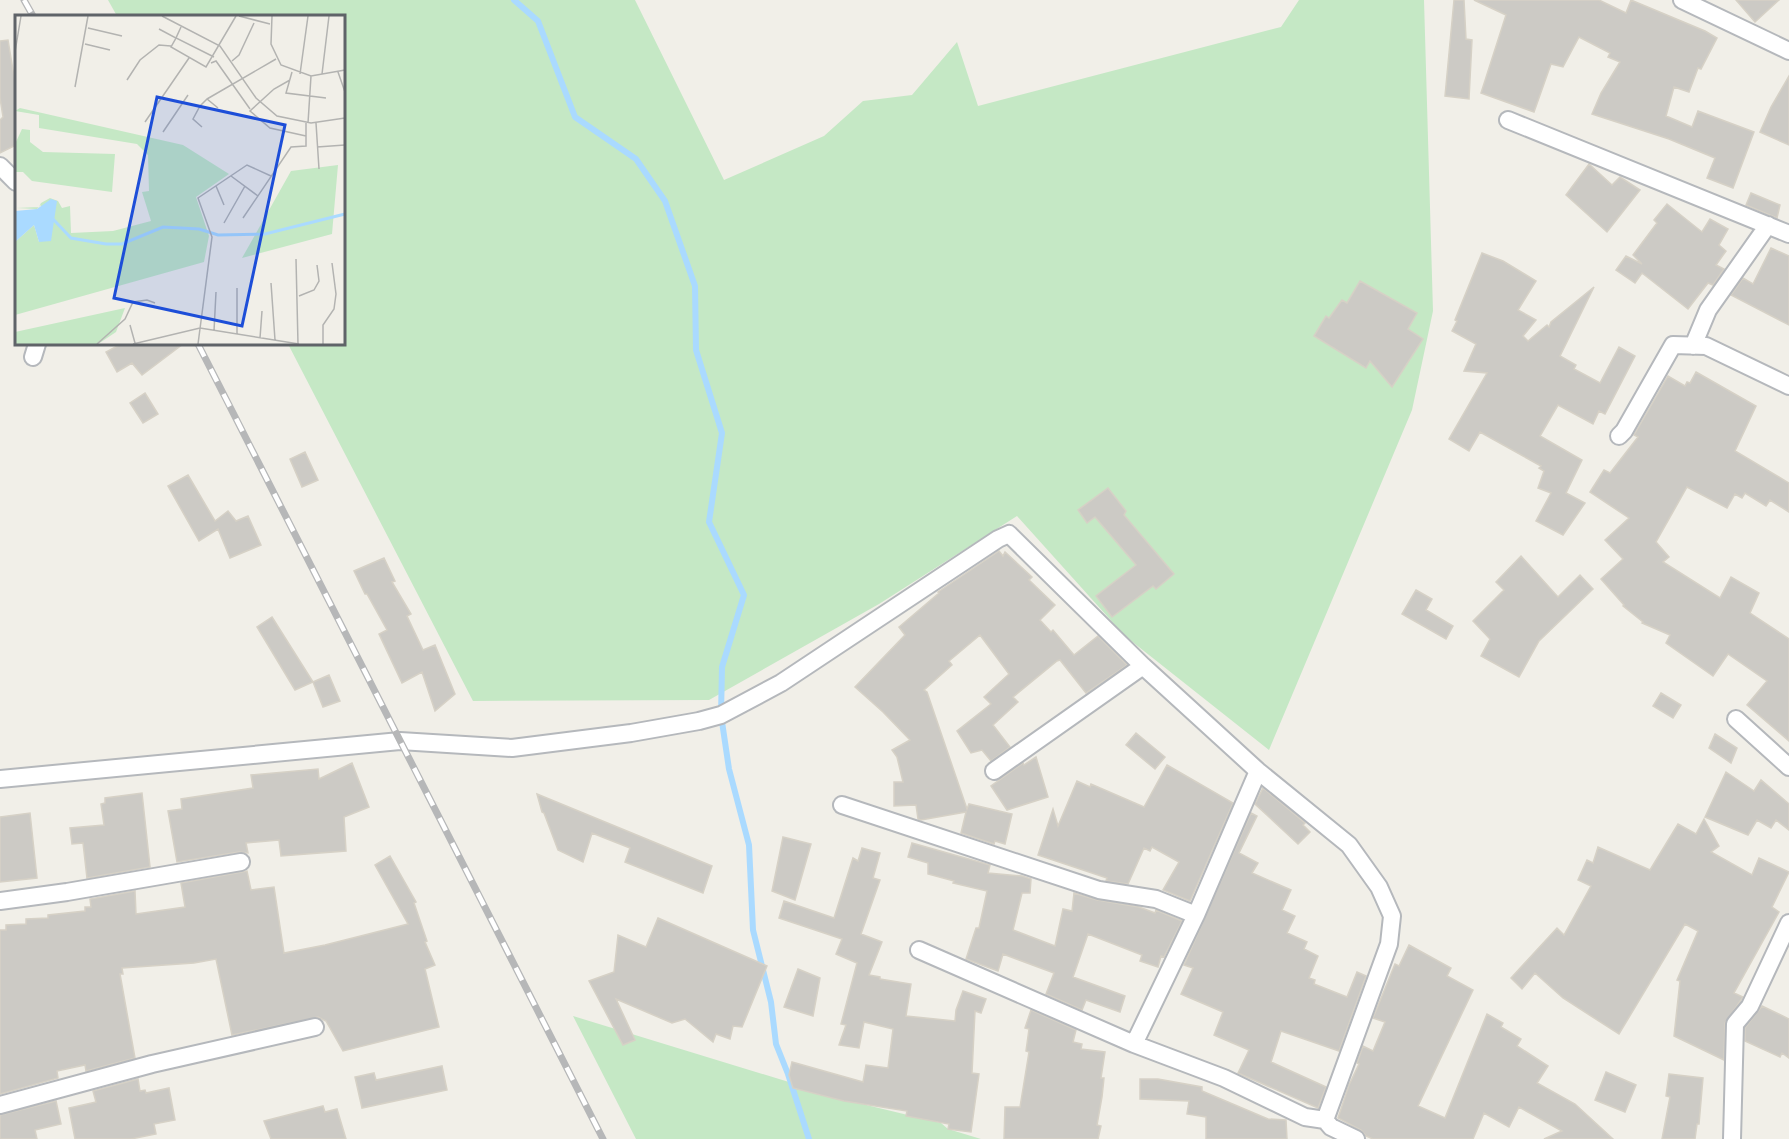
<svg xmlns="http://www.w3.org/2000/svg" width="1789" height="1139" font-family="Barlow,sans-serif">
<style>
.green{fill:#c5e8c5}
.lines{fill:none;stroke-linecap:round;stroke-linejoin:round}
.stream{stroke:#aadaff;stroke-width:6}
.building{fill:#cccac5;stroke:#d6d1c6;stroke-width:1.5}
.street-casing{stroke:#b5b8bc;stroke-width:20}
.street{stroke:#fff;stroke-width:16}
.rail-casing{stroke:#b6b7b8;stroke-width:7}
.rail{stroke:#fff;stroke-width:4.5;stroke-dasharray:14;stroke-linecap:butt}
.inset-river{fill:none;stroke:#aadaff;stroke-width:3}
.inset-road{fill:none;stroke:#b3b3b1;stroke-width:1.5}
.view{fill:#1d4ed8;fill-opacity:0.15;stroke:#1d4ed8;stroke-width:3}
.inset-edge{fill:none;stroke:#5f6368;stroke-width:3}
</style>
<rect width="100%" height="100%" fill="#f1efe8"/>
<!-- green -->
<path class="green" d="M108,0H635L724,180L824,136L863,101L912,95L957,42L978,106L1281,27L1299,0H1424L1433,311L1412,410L1269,750L1125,636L1017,516L879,604L709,700L473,701L288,344H344V16H117Z
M573,1016L854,1102L941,1123L948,1129L981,1139H636Z"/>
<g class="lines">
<!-- stream -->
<path class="stream" d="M514,0L538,21L575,117L636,159L665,201L695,286L696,350L722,433L709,522L744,595L722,667L721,715L729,769L749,845L753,930L771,1002L776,1044L788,1074L809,1139"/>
</g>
<!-- building -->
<path class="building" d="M1454,0H1464L1466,39L1472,40L1469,99L1445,96Z
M1474,0H1599L1626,13L1631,0L1705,31L1717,38L1701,69L1698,68L1689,92L1674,87L1666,116L1692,127L1698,111L1754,132L1733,188L1707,178L1715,158L1669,139L1592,114L1601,93L1620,62L1608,57L1610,53L1579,37L1563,67L1551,64L1534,112L1481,93L1506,15Z
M1736,0H1779L1755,22Z
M8,40L16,88V145L0,153V120L3,117L0,98V41Z
M1789,76V145L1760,132L1771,107Z
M1589,164L1612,185L1620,177L1640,190L1607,232L1566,195Z
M1751,193L1780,205L1777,218L1746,205Z
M1667,204L1702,232L1710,219L1728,229L1719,245L1726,251L1716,265L1724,269L1713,285L1708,283L1688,309L1642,273L1635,283L1616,270L1626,256L1642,264L1633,255L1657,223L1654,220Z
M1771,248L1789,256V325L1731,295L1743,278L1753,284Z
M1482,253L1503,261L1536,281L1518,310L1536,320L1523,336L1528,341L1547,325L1549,327L1551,322L1594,287L1560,356L1576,365L1574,369L1600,383L1619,347L1635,356L1605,414L1599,411L1593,424L1558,405L1540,436L1582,460L1566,493L1585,503L1563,535L1536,521L1551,493L1538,488L1544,471L1539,468L1541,466L1480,432L1469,451L1449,439L1487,373L1464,371L1476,344L1452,331L1457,321L1455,320Z
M1360,281L1417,313L1408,329L1423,339L1392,387L1370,361L1366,368L1314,336L1326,316L1329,318L1342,300L1347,303Z
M121,344H183L142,375L132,363L117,372L106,352Z
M1696,372L1756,406L1735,451L1789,483V512L1770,500L1766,506L1745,493L1742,498L1735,494L1727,508L1687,487L1656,542L1669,557L1663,562L1720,598L1731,577L1759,593L1750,613L1789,639V741L1747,705L1767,681L1728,654L1713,676L1666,643L1670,635L1642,623L1643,622L1623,606L1624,605L1601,579L1623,559L1605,540L1629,518L1590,492L1604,470L1610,473L1638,437L1634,435L1668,376L1685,386L1687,382L1690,383Z
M145,393L158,414L143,423L130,403Z
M305,452L318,480L302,487L290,459Z
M188,475L215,521L228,511L236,521L248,516L261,545L230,558L218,529L199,541L168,486Z
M1108,488L1126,511L1124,515L1174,574L1156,589L1153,586L1112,617L1096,596L1136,565L1095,517L1087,523L1078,510Z
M999,551L1003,556L1005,552L1032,577L1029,580L1055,605L1040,620L1051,632L1053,630L1074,655L1098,636L1127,665L1086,693L1060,660L1057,661L1013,697L1018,702L993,725L1010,747L991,761L982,750L971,753L957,731L991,704L984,697L1009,674L980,635L949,661L952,665L924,690L927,692L967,809L969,804L1012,814L1005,844L995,841L994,844L961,833L966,812L921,820L918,819L916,805L894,806V782H903L897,757L892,750L910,740L883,712L855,687L905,635L899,627L939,593L938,592Z
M1521,556L1558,597L1580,575L1593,589L1539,641L1519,677L1481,656L1490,639L1473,621L1504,590L1496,582Z
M384,558L395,581L392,582L411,614L407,616L423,650L435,645L455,694L435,711L422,672L402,683L379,634L387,630L367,594H365L354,571Z
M1416,590L1432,599L1426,610L1453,626L1446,639L1402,614Z
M272,617L313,682L295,690L257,627Z
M329,675L340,701L323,707L313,682Z
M1661,693L1681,705L1673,718L1653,706Z
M1136,733L1165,757L1155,769L1126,745Z
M1715,734L1737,748L1731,763L1709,748Z
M1036,757L1048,797L1007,810L991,786L1023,763L1024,765Z
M352,763L369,807L344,817L346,851L281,856L279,840L246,843L248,853L239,852L177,862L168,811L182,809L181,799L253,788L251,775L318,769L319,779Z
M1167,765L1233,803L1190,901L1163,890L1179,862L1152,847L1150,851L1144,848L1128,884L1106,881L1107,878L1038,855L1053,809L1058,826L1077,781L1090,787L1091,784L1144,807Z
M1726,772L1754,791L1761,780L1789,804V830L1776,820L1771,828L1757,820L1748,835L1705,817Z
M1263,788L1305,823L1303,825L1310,832L1298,844L1255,804Z
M142,793L150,867L87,878L83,843L72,844L70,828L104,825L101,804L105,803V798Z
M537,794L712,866L703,893L625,862L630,848L592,833L583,862L558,850L544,813L542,812Z
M30,813L37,878L0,882V817Z
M1251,813L1257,816L1239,853L1258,863L1252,873L1291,890L1282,910L1295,916L1287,933L1307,942L1304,949L1318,956L1309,978L1315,980L1314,984L1347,997L1357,972L1366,976L1339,1051L1281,1031L1271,1062L1326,1087L1318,1108L1238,1073L1249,1050L1214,1035L1223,1012L1181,994L1193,968L1184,965Z
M1704,819L1719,846L1711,852L1752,875L1759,858L1789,872L1772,907L1779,912L1734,993L1743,997L1725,1023L1724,1060L1674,1036L1680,981L1677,980L1698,931L1685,924L1619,1034L1563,998L1535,973L1522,989L1511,978L1557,928L1564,935L1591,886L1578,880L1587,860L1593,863L1598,847L1650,870L1678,824L1696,834Z
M783,837L811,844L795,900L772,891Z
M912,843L990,865L988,873L1022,876L1031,879L1030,893H1022L1013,930L1055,946L1063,909L1072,911L1074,893L1097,900L1139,907L1155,913L1156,910L1182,921L1164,957L1161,956L1158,967L1140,961L1142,955L1088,934L1073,977L1125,996L1120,1012L1086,1000L1082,1010L1046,994L1054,973L1003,954L998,971L966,959L976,928H979L987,891L953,883L954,881L928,874V863L908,857Z
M862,848L880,853L873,878L880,880L861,934L882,942L869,975L880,977V979L911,984L906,1016L955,1021L956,1010L963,991L986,999L981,1013L975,1011L972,1073L979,1074L971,1132L948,1129L949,1124L906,1116L907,1111L844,1101L793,1088L789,1075L792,1062L863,1082L866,1065L888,1068L893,1029L864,1022L859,1048L839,1045L846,1025L841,1024L857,963L836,954L842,939L779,918L784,901L834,918L853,858L858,861Z
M390,856L416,902L414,903L427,941L425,942L435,965L425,969L439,1027L343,1051L326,1021L318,1017L232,1035L216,959L194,963L122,968L123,974H120L135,1058L86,1071L85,1065L57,1071L58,1078L0,1094V930H6V925L26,924V919L48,918V915L85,911V907H91L90,899L135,891L136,914L185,907L181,883L247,871L251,890L274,887L284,953L325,945L408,924L375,865Z
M658,918L767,966L742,1027L733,1026L730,1039L716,1034L713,1042L685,1019L672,1023L616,999L635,1040L623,1045L589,981L614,972L618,935L646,947Z
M1409,945L1451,968L1447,976L1473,990L1418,1106L1445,1118L1487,1014L1503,1023L1501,1027L1521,1039L1517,1046L1548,1066L1537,1083L1575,1104L1613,1139H1544L1562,1131L1519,1107L1509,1127L1484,1113L1473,1139H1373L1366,1136L1361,1130L1338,1118L1349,1085L1359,1064L1357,1063L1363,1046L1373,1051L1385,1022L1373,1018L1395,964L1399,966Z
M798,969L820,978L813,1016L784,1007Z
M1762,1006L1789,1019V1058L1782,1053L1780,1057L1745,1041V1028Z
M1031,1010L1076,1030L1073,1042L1082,1044L1081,1049L1105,1052L1101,1078H1104L1102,1097L1097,1125L1101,1126L1098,1139H1004L1005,1107H1020L1029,1052L1026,1051L1029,1029L1025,1028Z
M442,1066L447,1090L362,1108L355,1077L374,1073L376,1080Z
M1606,1072L1636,1085L1625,1112L1595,1100Z
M1669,1074L1703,1078L1699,1124H1697L1695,1139H1662L1670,1097L1666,1096Z
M138,1079L140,1091L145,1090L146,1093L169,1088L175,1120L154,1124L156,1134L131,1139H75L69,1108L96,1102L93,1091Z
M1140,1079H1158L1202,1087V1091L1268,1119L1286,1120L1287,1139H1206V1117L1187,1114L1189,1101L1140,1099Z
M56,1101L61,1124L35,1130L37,1139H0V1115Z
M323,1106L325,1112L337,1109L346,1139H271L264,1121Z"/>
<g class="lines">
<defs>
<path id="street" d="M1682,0L1789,51
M1508,120L1789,234
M0,166L16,182
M1693,346L1708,310L1768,225
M33,357L37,344
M1619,436L1624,431L1673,345L1706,346L1789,386
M1736,719L1789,767
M994,771L1143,666
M0,779L400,741L512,748L631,733L699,721L721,715L781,683L998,539L1009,534L1143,666L1258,771L1349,845L1379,887L1392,916L1389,944L1325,1120
M842,805L1099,890L1156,899L1196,915
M0,901L67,892L241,862
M919,950L1134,1044L1224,1078L1305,1117L1325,1120L1331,1127L1356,1139
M1134,1044L1196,915L1258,771
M0,1105L152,1064L315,1027
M1732,1139L1735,1024L1750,1006L1789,923"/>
</defs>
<!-- street casing -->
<use href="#street" class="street-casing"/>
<!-- street -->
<use href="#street" class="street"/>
<defs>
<path id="rail" d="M24,0L33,16
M198,344L603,1139"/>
</defs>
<!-- rail casing -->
<use href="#rail" class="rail-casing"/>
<!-- rail -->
<use href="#rail" class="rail"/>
</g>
<!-- overview -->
<g transform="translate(15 15)">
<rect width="330" height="330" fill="#f1efe8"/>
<path d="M5,93L168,130L214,159L181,182L194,221L189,247L0,300V227L19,210L24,227L26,190L22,194L1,193L24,192L26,188L35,183L43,186L47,193L55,191L56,218L98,216L136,206L127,177L134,176L133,140L122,129L24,113V100L0,96ZM7,114L15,115V127L28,137L100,139L97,177L17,166L8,157H0V129ZM323,150L317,219L227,243L276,156ZM110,293L101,317L83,329H0V317Z" fill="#c5e8c5"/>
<path d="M36,184L42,186L36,226L24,227L19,210L0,227V196L22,194Z" fill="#aadaff"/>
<path class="inset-river" d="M38,204L56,223L91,229H107L148,212L184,214L203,220L250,219L330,199"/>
<path class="inset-road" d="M147,1L205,31L241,83L262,101L296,108L330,103M224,1L255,9M257,1L256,29L266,50L296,61L330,55M166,12L161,23L199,42M73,13L107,21M144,14L161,23L156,32L191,52L221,1M70,29L95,35M0,37L6,1M217,46L224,40L239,8M196,48L201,46L235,94M277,57L271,78L311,83M323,57L330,77M285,59L293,1M307,59L314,1M112,65L125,45L144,30L156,31M275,65L259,74L235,96L255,113L291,121M60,72L73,1M192,84L261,44M130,107L174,43M293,108L296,61M301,108L304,154M187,112L178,104L185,91L192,84L203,93M148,117L173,80M302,132L330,130M216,161L243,181M201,171L209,190M228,203L276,132L291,131V108M209,208L230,171M281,244L283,329M256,268L260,325M222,273V319M284,281L299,275L304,266L302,250M115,310L120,328M199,316L201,277M245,323L247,296M82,329L110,304L118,287L132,285L140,288M118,329L185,313L284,329M183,329L197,222L183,183L232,150L256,161M308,329V310L319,294L321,279L317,248"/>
<path class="view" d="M142,82L270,110L227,311L99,283Z"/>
<rect width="330" height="330" class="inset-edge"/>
</g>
</svg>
